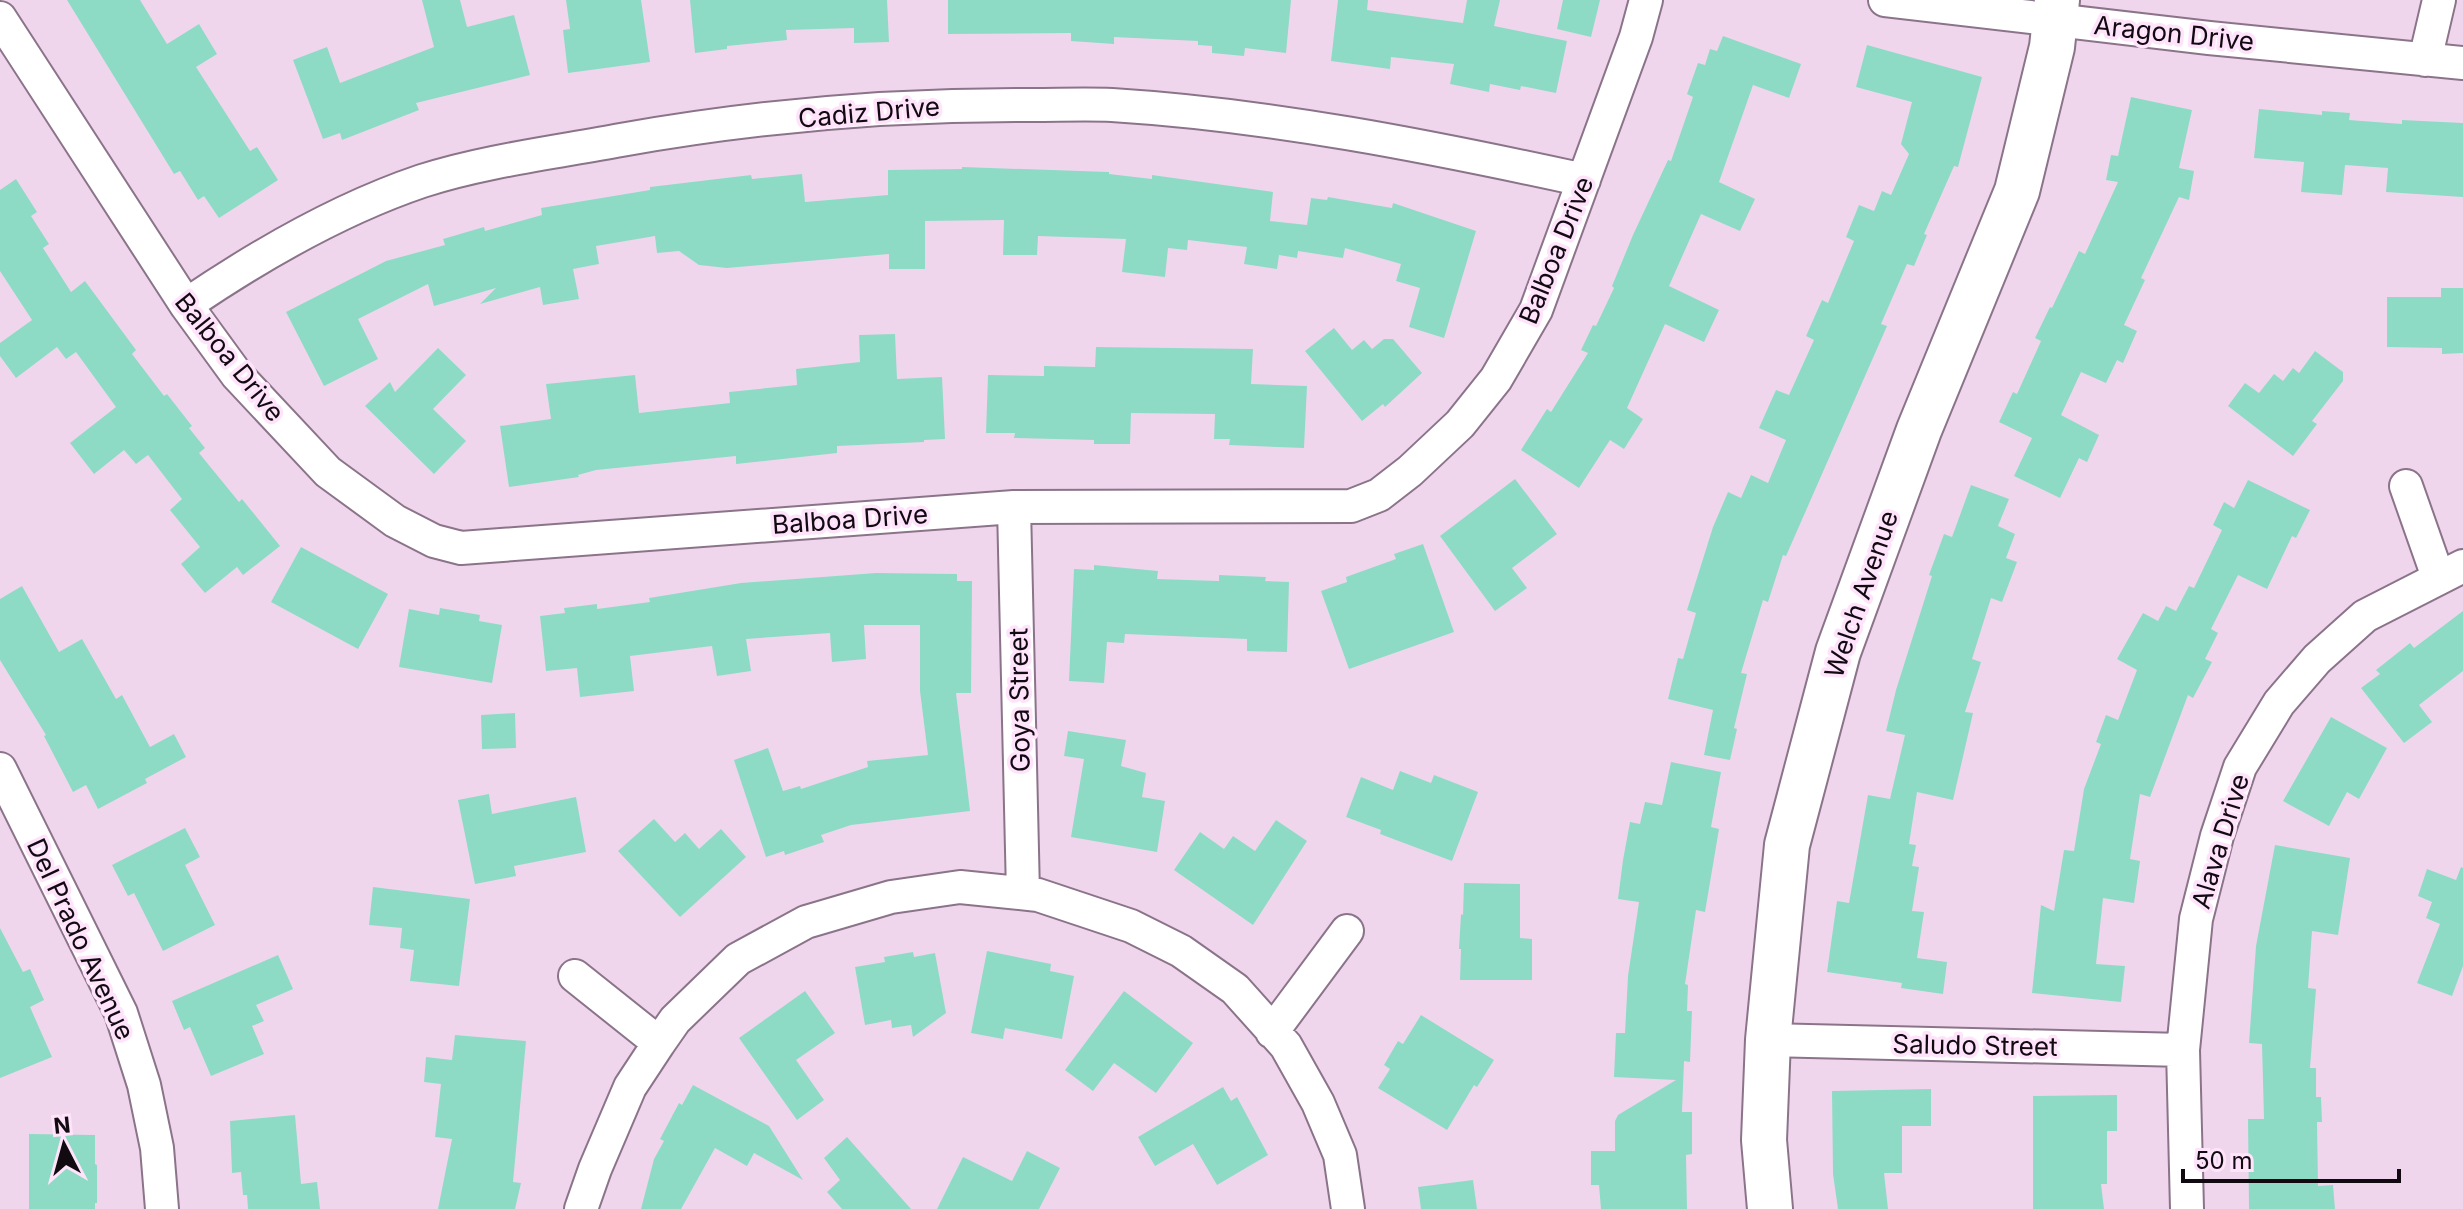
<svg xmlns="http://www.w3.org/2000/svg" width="2463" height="1209" font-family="Inter,sans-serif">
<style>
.building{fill:#8edbc5}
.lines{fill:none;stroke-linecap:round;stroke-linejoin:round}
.street-casing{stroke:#8b7489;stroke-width:36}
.secondary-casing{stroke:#8b7489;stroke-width:48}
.street{stroke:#fff;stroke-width:32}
.secondary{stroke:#fff;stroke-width:44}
.labels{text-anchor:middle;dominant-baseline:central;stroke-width:7;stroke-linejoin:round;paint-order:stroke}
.street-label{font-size:26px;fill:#120a11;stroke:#fee3fb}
</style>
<rect width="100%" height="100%" fill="#f0d6ed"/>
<!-- building -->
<path class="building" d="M67,0H140L167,44L199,24L217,54L196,67L250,151L257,147L278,180L219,218L204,196L198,200L180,171L174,174Z
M422,0H460L467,27L514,15L530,75L416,103L419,110L342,140L340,133L323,139L293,60L327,47L340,83L434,47Z
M566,0H641L650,62L568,73L563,30L570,29Z
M690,0H887L889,42L854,43V28L786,30L787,40L727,46V49L695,53Z
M948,0H1291L1286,53L1245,48L1244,56L1212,53V46L1198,45V41L1114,37V44L1071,41V33L948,34Z
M1338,0H1368L1367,10L1463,23L1467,0H1500L1494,26L1567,41L1556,93L1521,86L1520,90L1490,84L1489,92L1450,84L1454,64L1391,57L1390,69L1331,61Z
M1563,0H1600L1591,37L1557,29Z
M1723,36L1801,64L1789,98L1753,85L1719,182L1755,199L1740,231L1701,214L1669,286L1719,310L1704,342L1665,324L1627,408L1643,419L1624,449L1610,440L1579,488L1521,450L1547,409L1551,412L1588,353L1581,350L1593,325L1596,326L1614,288L1612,286L1633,235L1668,160L1671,161L1693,97L1687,94L1698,63L1705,65L1710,49L1717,51Z
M1867,45L1982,77L1958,167L1954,166L1924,234L1927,235L1914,266L1907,264L1881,324L1887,326L1786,556L1783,555L1768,602L1763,600L1741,673L1747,674L1734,728L1737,729L1730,760L1704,755L1713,710L1668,699L1678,658L1683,659L1696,613L1687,610L1713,527L1728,492L1741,498L1751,475L1768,483L1786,440L1759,428L1776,390L1789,395L1814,340L1806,336L1822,300L1828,303L1854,241L1846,237L1859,205L1874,211L1882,191L1891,195L1909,154L1901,144L1912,102L1856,87Z
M2131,97L2192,110L2179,168L2194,171L2189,200L2179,197L2141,278L2145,280L2124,325L2137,331L2123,363L2117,360L2106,383L2081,372L2061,415L2099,435L2087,462L2079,458L2060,498L2014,476L2032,438L1999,422L2013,392L2017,394L2041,341L2035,338L2050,307L2052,308L2079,251L2085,254L2118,182L2106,180L2111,155L2118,156Z
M2259,109L2322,115V111L2350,113L2349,120L2402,124V120L2463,123V197L2386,192L2388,168L2345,165L2342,195L2301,192L2304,162L2254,158Z
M962,167L1109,172V174L1152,179V175L1273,192L1270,221L1307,225L1311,198L1327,200L1328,197L1392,208L1393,203L1476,231L1444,338L1409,327L1420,288L1396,281L1401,264L1345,248L1343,258L1298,251L1297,258L1279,255L1277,269L1244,264L1247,247L1188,240L1187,250L1168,248L1165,277L1122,272L1126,239L1038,236L1037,255H1003L1004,220L925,221V269H889V254L727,268L699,265L679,251L657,253L655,236L596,246L599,264L573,269L579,299L543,305L540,287L480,304L496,288L434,306L428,284L358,319L378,359L324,386L286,312L386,261L445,245L443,239L484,227L485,231L542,215L541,208L650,190V187L751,175L752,179L802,174L805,202L888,195V170L962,169Z
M16,179L37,212L31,216L49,244L43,248L71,292L85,281L136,350L132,354L164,396L167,394L192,426L189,428L205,448L199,453L239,502L242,499L280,546L243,575L237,567L205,593L199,586L181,564L200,547L170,510L182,499L148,455L136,464L124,450L94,474L70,443L116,407L76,352L66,359L57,347L16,378L0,356V343L32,320L0,271V190Z
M2441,288H2463V353L2442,354V348L2387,347V297H2441Z
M1334,328L1352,350L1364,340L1372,349L1384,339H1393L1422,373L1385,407L1383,404L1362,421L1305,351Z
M895,334L897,379L942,377L945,439L924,440V442L837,446V453L736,464V456L596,470L578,475L579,477L509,487L500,426L551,419L546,384L635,375L639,413L730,403L729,392L797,385L796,369L860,362L859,335Z
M1096,347L1253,349L1251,384L1307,386L1304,448L1229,445L1230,439H1214L1215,414L1131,413L1130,444H1094V440L1014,438L1015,433H986L988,375L1044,376V366L1095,367Z
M438,348L466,375L433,409L466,441L434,474L365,406L390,382L395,392Z
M2315,351L2343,372V381L2312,421L2317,424L2293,456L2228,406L2245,383L2259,393L2274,374L2283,381L2293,368L2299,373Z
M1515,479L1557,534L1512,568L1527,588L1495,611L1440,536Z
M2248,480L2310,510L2296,538L2292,536L2267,589L2238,575L2211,629L2218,633L2205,659L2212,662L2193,698L2188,695L2150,797L2140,794L2130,859L2140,861L2134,903L2103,898L2096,964L2125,966L2121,1002L2032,993L2041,905L2054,911L2064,850L2074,851L2084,789L2101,744L2096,742L2106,715L2118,720L2137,670L2117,659L2143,613L2158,621L2166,606L2176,611L2189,586L2194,588L2222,530L2213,525L2224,502L2234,508Z
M1971,485L2009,499L1998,526L2015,534L2006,558L2017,562L2002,602L1991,598L1972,659L1981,662L1965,712L1973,713L1953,800L1917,792L1909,844L1916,845L1912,866L1919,867L1912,911L1924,912L1917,958L1947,962L1943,994L1901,988L1902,983L1827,972L1837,901L1849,903L1868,795L1890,799L1905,735L1886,731L1896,690L1932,576L1929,575L1944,534L1952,537Z
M1423,544L1454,632L1349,669L1321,591L1347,582L1346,577L1396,559L1394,554Z
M301,547L388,594L358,649L271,602Z
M1094,565L1158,571L1157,579L1219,581V575L1266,577L1265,581L1289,582L1287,652L1247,651V639L1125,634L1124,643L1107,642L1104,683L1069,681L1074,569L1094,570Z
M876,573L957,574V581H972L971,693H956L970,811L851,825L821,835L824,842L785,855L784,851L766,857L734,760L768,748L783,791L800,786L801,789L868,767L867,761L928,755L920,691V625H864L866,659L832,662L830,633L746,639L751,671L717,676L712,646L630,656L634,691L580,697L577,668L546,671L540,616L565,613L564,608L597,604V609L650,602L649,598L741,583Z
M22,586L59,652L82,639L116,699L122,695L150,747L174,734L186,757L145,779L147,783L98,809L86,785L73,792L44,736L46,735L0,660V599Z
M440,608L480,615L479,621L502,625L492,683L399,667L409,609L439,615Z
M2463,611V671L2419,705L2432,722L2404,743L2361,688L2380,674L2376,670L2410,643L2414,648Z
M515,713L516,748L482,749L481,715Z
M2331,717L2387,748L2359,799L2347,792L2329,826L2283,801Z
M1068,731L1126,740L1121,766L1146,773L1142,797L1165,801L1157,852L1071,837L1084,759L1064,756Z
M1671,762L1721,772L1711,827L1719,829L1705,912L1696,910L1685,984L1688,985L1687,1011H1692L1690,1062L1684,1061L1682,1112H1692V1154L1686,1155L1687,1209H1601L1599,1185H1591V1151H1615V1121L1618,1115L1676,1080L1614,1077L1616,1033H1625L1628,976L1639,902L1618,899L1623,860L1630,822L1640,824L1645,802L1662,805Z
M1400,771L1431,783L1434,775L1478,792L1452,861L1380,834L1381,830L1346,817L1361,777L1393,790Z
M489,794L492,814L576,797L586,852L514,866L516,876L475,884L458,800Z
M654,819L675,842L685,833L699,849L721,829L746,857L680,917L618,851Z
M1276,820L1307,841L1253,925L1174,870L1200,832L1224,849L1233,836L1255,851Z
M185,828L200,857L185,865L215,925L163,951L134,893L128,896L112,865Z
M2275,845L2350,858L2338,935L2312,931L2308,988L2316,989L2310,1068H2316V1097H2321L2322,1122H2317L2318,1186L2333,1185L2335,1209H2249L2248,1119H2264L2262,1044L2249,1043L2256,946Z
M2461,867L2463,868V966L2452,996L2417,983L2440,924L2426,918L2432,902L2418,896L2427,869L2456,880Z
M1464,883L1520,884V938L1532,939V980H1460L1461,949H1459L1461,914L1463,915Z
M373,887L470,899L459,986L410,981L414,950L400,948L402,928L369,925Z
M0,928L23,972L30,969L44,1000L30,1007L52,1057L0,1078Z
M987,951L1051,964L1050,971L1074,976L1062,1039L1005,1028L1003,1039L971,1033Z
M913,952L914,957L935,953L946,1013L913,1037L911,1025L892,1028L891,1020L865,1025L855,967L885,962L884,957Z
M278,955L293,989L256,1005L264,1021L252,1026L264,1054L211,1076L190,1027L184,1030L172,1001Z
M805,991L835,1033L796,1060L824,1100L797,1120L739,1038Z
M1124,991L1193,1043L1156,1093L1114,1063L1093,1091L1065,1070Z
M1421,1015L1494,1060L1477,1087L1474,1085L1447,1130L1378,1088L1390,1069L1384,1065L1398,1041L1403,1044Z
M455,1035L526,1041L513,1182L521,1183L515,1209H438L452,1139L435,1137L441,1084L424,1082L426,1057L452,1060Z
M693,1085L769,1126L803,1180L754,1153L747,1166L715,1148L681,1209H641L654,1159L664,1141L660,1139L679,1103L682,1105Z
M1223,1087L1231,1101L1237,1097L1268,1155L1217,1185L1193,1144L1155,1166L1138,1137Z
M1931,1089V1126H1902V1173H1884L1888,1209H1838L1833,1174L1832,1091Z
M2117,1095V1131H2107V1184H2101L2104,1209H2033V1096Z
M295,1115L301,1184L317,1182L320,1209H248L247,1195H243L241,1172L232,1173L230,1121Z
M29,1134L95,1135V1164L97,1165V1203H95V1209H29Z
M847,1137L911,1209H842L827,1192L840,1180L824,1158Z
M1027,1151L1060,1168L1039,1209H937L963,1157L1012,1181Z
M1473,1180L1477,1209H1421L1418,1187Z"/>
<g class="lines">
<defs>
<path id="street" d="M1885,0L2209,38L2463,63
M0,18L186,305L237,375L328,472L395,521L434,541L461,548L1014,507L1351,506L1379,495L1410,471L1460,424L1496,379L1536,310L1636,37L1646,0
M2425,60L2439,0
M186,305C258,256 339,209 422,181C484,161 557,152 621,140C756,116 895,104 1032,105C1059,105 1086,104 1112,105C1271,115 1428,146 1584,180
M2406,486L2438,577
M1014,507L1023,893
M0,769L121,1013L144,1085L157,1148L162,1209
M575,976L659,1043L630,1087L595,1169L581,1209
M1272,1032L1347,931
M1768,1040L2183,1050
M659,1043L675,1020L738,959L806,922L891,897L960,887L1038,895L1131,926L1181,951L1235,989L1286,1046L1318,1103L1340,1155L1348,1209
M2187,1209L2183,1050L2196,919L2217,836L2240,767L2279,703L2317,659L2365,616L2463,566"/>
<path id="secondary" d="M1770,1209L1764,1140L1768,1040L1787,845L1838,652L1919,430L2017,191L2052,47L2057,0"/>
</defs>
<!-- street casing -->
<use href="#street" class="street-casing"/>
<!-- secondary casing -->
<use href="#secondary" class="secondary-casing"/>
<!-- street -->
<use href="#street" class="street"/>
<!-- secondary -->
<use href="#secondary" class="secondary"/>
</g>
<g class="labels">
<!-- street labels -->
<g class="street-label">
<text transform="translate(2174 33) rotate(6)">Aragon Drive</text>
<text transform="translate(869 112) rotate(-5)">Cadiz Drive</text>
<text transform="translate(1556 250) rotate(-68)">Balboa Drive</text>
<text transform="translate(230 357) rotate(51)">Balboa Drive</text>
<text transform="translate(850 519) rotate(-4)">Balboa Drive</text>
<text transform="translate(1861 594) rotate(-71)">Welch Avenue</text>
<text transform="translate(1019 700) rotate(-91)">Goya Street</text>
<text transform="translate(2220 841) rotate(-73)">Alava Drive</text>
<text transform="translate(81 939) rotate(65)">Del Prado Avenue</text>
<text transform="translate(1975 1045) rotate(1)">Saludo Street</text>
</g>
</g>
<!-- north arrow -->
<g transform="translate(64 1145) rotate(354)" stroke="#fee3fb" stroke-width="6" paint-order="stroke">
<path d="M0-6L14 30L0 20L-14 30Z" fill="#120a11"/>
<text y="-12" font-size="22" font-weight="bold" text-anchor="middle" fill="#120a11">N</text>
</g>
<!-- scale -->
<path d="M2183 1169v12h216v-12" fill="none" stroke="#120a11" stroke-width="4"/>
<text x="2195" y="1169" font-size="24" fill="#120a11" stroke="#fee3fb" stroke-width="6" paint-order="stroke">50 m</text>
</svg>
